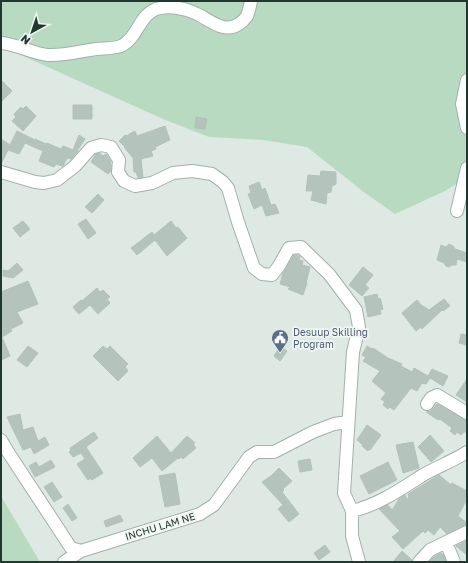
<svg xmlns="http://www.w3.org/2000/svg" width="468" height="563" font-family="'Golos Text',sans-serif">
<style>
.green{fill:#b8dac0}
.building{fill:#b4c4bd;stroke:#b2c2bb}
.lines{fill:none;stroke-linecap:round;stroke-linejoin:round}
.minor-casing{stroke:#a2b0ab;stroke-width:14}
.minor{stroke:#fff;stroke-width:12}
.labels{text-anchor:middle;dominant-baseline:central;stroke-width:3.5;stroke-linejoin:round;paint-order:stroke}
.service-label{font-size:10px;fill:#4e5e75;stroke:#eff6f2;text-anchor:start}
.street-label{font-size:10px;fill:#213831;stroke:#eff6f2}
</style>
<rect width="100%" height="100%" fill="#dfe9e4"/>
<!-- green -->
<path class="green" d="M1,1H467V177L445,191L395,214L365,193L307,147L263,140L209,137L163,119L1,46Z
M1,496L40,562H1Z"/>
<!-- building -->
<path class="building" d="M1,80L12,91L1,102Z
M73,105H92V119H73Z
M26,106L36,116L23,131L12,121L16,117L14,114L21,107L23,109Z
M196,117L207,119L205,129L195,128Z
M165,126L170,140L155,147L156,149L151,151L153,156L141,159L143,177L138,178L136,172H134L133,158L124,147H125L119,141L125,135L126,136L135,131L137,136Z
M17,131L35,140V139L46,144L47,143L61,149L63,146L73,150L79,135L85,139L77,151H78L71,159L67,158L63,166L56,164L54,167L39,161L43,151L25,143L19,154L8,150L1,164V139L10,145Z
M99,153L103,156L106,154L111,162L110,163L111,164V171L108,174L91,162L96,154Z
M321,171L336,172V184L332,186L331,192L327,193L326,204L311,200L313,191H306L308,175L320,176Z
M259,182L262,190L265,188L271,205L275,204L279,213L266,216L262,205L254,209L248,194L251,193L249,186Z
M98,194L104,200L92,213L85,207Z
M86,219L96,233L88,239L78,224Z
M23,221L30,229L20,237L13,228Z
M171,221L176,228L178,227L187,238L167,256L155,240L137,255L131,248L152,232L154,235Z
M449,244L453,246L455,249L467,253V262L457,259L456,265H452L449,267L446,266L444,263L437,260L441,245L446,247Z
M294,255L300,256L299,260L303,261L302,265L310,267L306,283H307L303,295L288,289L290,287L280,284L283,273Z
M17,263L23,270L13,278L3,276V270L8,271Z
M363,267L373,275L365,285L369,288L362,296L349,285Z
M28,281L38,304L17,312L23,323L11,329L12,331L2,337L10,356L1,360V292Z
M97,288L100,292L103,290L110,297L107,299L110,303L98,314L90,305L79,314L73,307L81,300L82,301Z
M377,294L378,299L380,298L383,309L380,310L381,314L368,317L364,297Z
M444,299L450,306L443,311L442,310L422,329L421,327L416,331L402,313L417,300L422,306H423L429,310Z
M461,334L467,335V345L459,343Z
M28,346L38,353L27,367L17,360Z
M103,346L107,349L110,346L128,364L125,367L128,371L118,381L93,356Z
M280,346L287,351L280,361L274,356Z
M367,346L372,349L373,348L388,358L402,364L401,366L412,372L414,368L428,376L432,369L448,376L443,386L430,378L426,384L422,383L417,391L411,388L394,410L390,407L388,409L383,405L385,402L381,399L386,393L372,381L380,371L363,361L366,357L362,355Z
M467,379V402L456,395Z
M437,404L467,420V432H464L461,435L457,432L455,435L450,431L452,428L440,419L438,420L426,412L431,411Z
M20,414L23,430L33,427L38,441L45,437L49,445L34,454L31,447L23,450L7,417Z
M367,425L381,435L370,450L369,449L368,451L362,446L363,445L357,440Z
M94,432L98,438L86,447L103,473L92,480L91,478L88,480L77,464L85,459L81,453L73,457L69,452L71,450L70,448Z
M430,435L444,451L431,462L418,447Z
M157,436L171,453L187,436L195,443L193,444L196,448L183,459L181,457L179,459L178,458L162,471L152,458L140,467L133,458Z
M413,442L419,468L403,473L396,445Z
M310,459L312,470L300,472L298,461Z
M51,460L55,467L35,477L29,466L36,462L39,467Z
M388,462L397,480L369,494L360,476Z
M279,468L292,481L283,489L284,490L282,492L299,514L289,522L278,509L283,505L262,482L271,476Z
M175,473L180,504L165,507L159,476Z
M439,475L451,485L452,483L467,491V499L458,516L467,523V525L447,534L440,527L434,535L428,530L425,533L423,531L403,549L392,537L400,531L379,509L388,505L392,510L399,499L405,495L407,499H409L408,494Z
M52,482L62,497L54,502L44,487Z
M68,504L77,518L72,521L63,508Z
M120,515L123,521L106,527L104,521Z
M466,541L467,542V555L456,546Z
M325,545L330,552L319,560L314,553Z
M402,551L412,560V562H393Z
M441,553L444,556L446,562H429L435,556Z"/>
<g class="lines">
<defs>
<path id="minor" d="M1,43C17,44 33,54 48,55C64,56 81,51 96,49C105,48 116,49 123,45C138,36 139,16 156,9C168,5 185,8 197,14C210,20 224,34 239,24C242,22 245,19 247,16C249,11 250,6 251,1
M467,80L462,104L467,128
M1,172L35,182L44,183L57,180L75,166L91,148L101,145L111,147L119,160L118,172L124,181L135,186L152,183L173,173L192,171L212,174L223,182L228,188L238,222L254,268L262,274L272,275L279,266L289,248L301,247L329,274L356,310L359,327L353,352L344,493L352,511V536L359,562
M457,211L467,168
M427,404L431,398L437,395L467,413
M1,440L8,452L71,548L81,551L200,514L214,505L249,457L257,452H274L313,432L334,424L348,422
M352,511C378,505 401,489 423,475C437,467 453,461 467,452
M446,542L454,562
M64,562L81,551
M419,562L430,550L467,532"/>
</defs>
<!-- minor casing -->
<use href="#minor" class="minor-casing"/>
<!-- minor -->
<use href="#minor" class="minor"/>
</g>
<!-- icons -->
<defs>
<symbol id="civic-pin" viewBox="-11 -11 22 30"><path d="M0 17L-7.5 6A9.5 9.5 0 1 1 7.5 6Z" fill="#5c6f8a" stroke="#eff6f2"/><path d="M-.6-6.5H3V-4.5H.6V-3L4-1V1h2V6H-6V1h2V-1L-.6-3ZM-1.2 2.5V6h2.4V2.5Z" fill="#fff"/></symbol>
</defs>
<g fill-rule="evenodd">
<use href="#civic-pin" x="270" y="328" width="20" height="27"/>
</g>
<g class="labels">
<!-- service labels -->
<g class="service-label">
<text x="293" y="332">Desuup Skilling<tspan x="293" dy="12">Program</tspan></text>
</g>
<!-- street labels -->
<g class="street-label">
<text transform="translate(160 526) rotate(-17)">INCHU LAM NE</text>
</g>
</g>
<!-- border -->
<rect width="468" height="563" fill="none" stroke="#213831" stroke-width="4"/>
<!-- north arrow -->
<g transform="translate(32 32) rotate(220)" stroke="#eff6f2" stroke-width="3" paint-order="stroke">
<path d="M0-3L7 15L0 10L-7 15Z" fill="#213831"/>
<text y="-6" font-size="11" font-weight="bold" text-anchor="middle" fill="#213831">N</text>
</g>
</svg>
